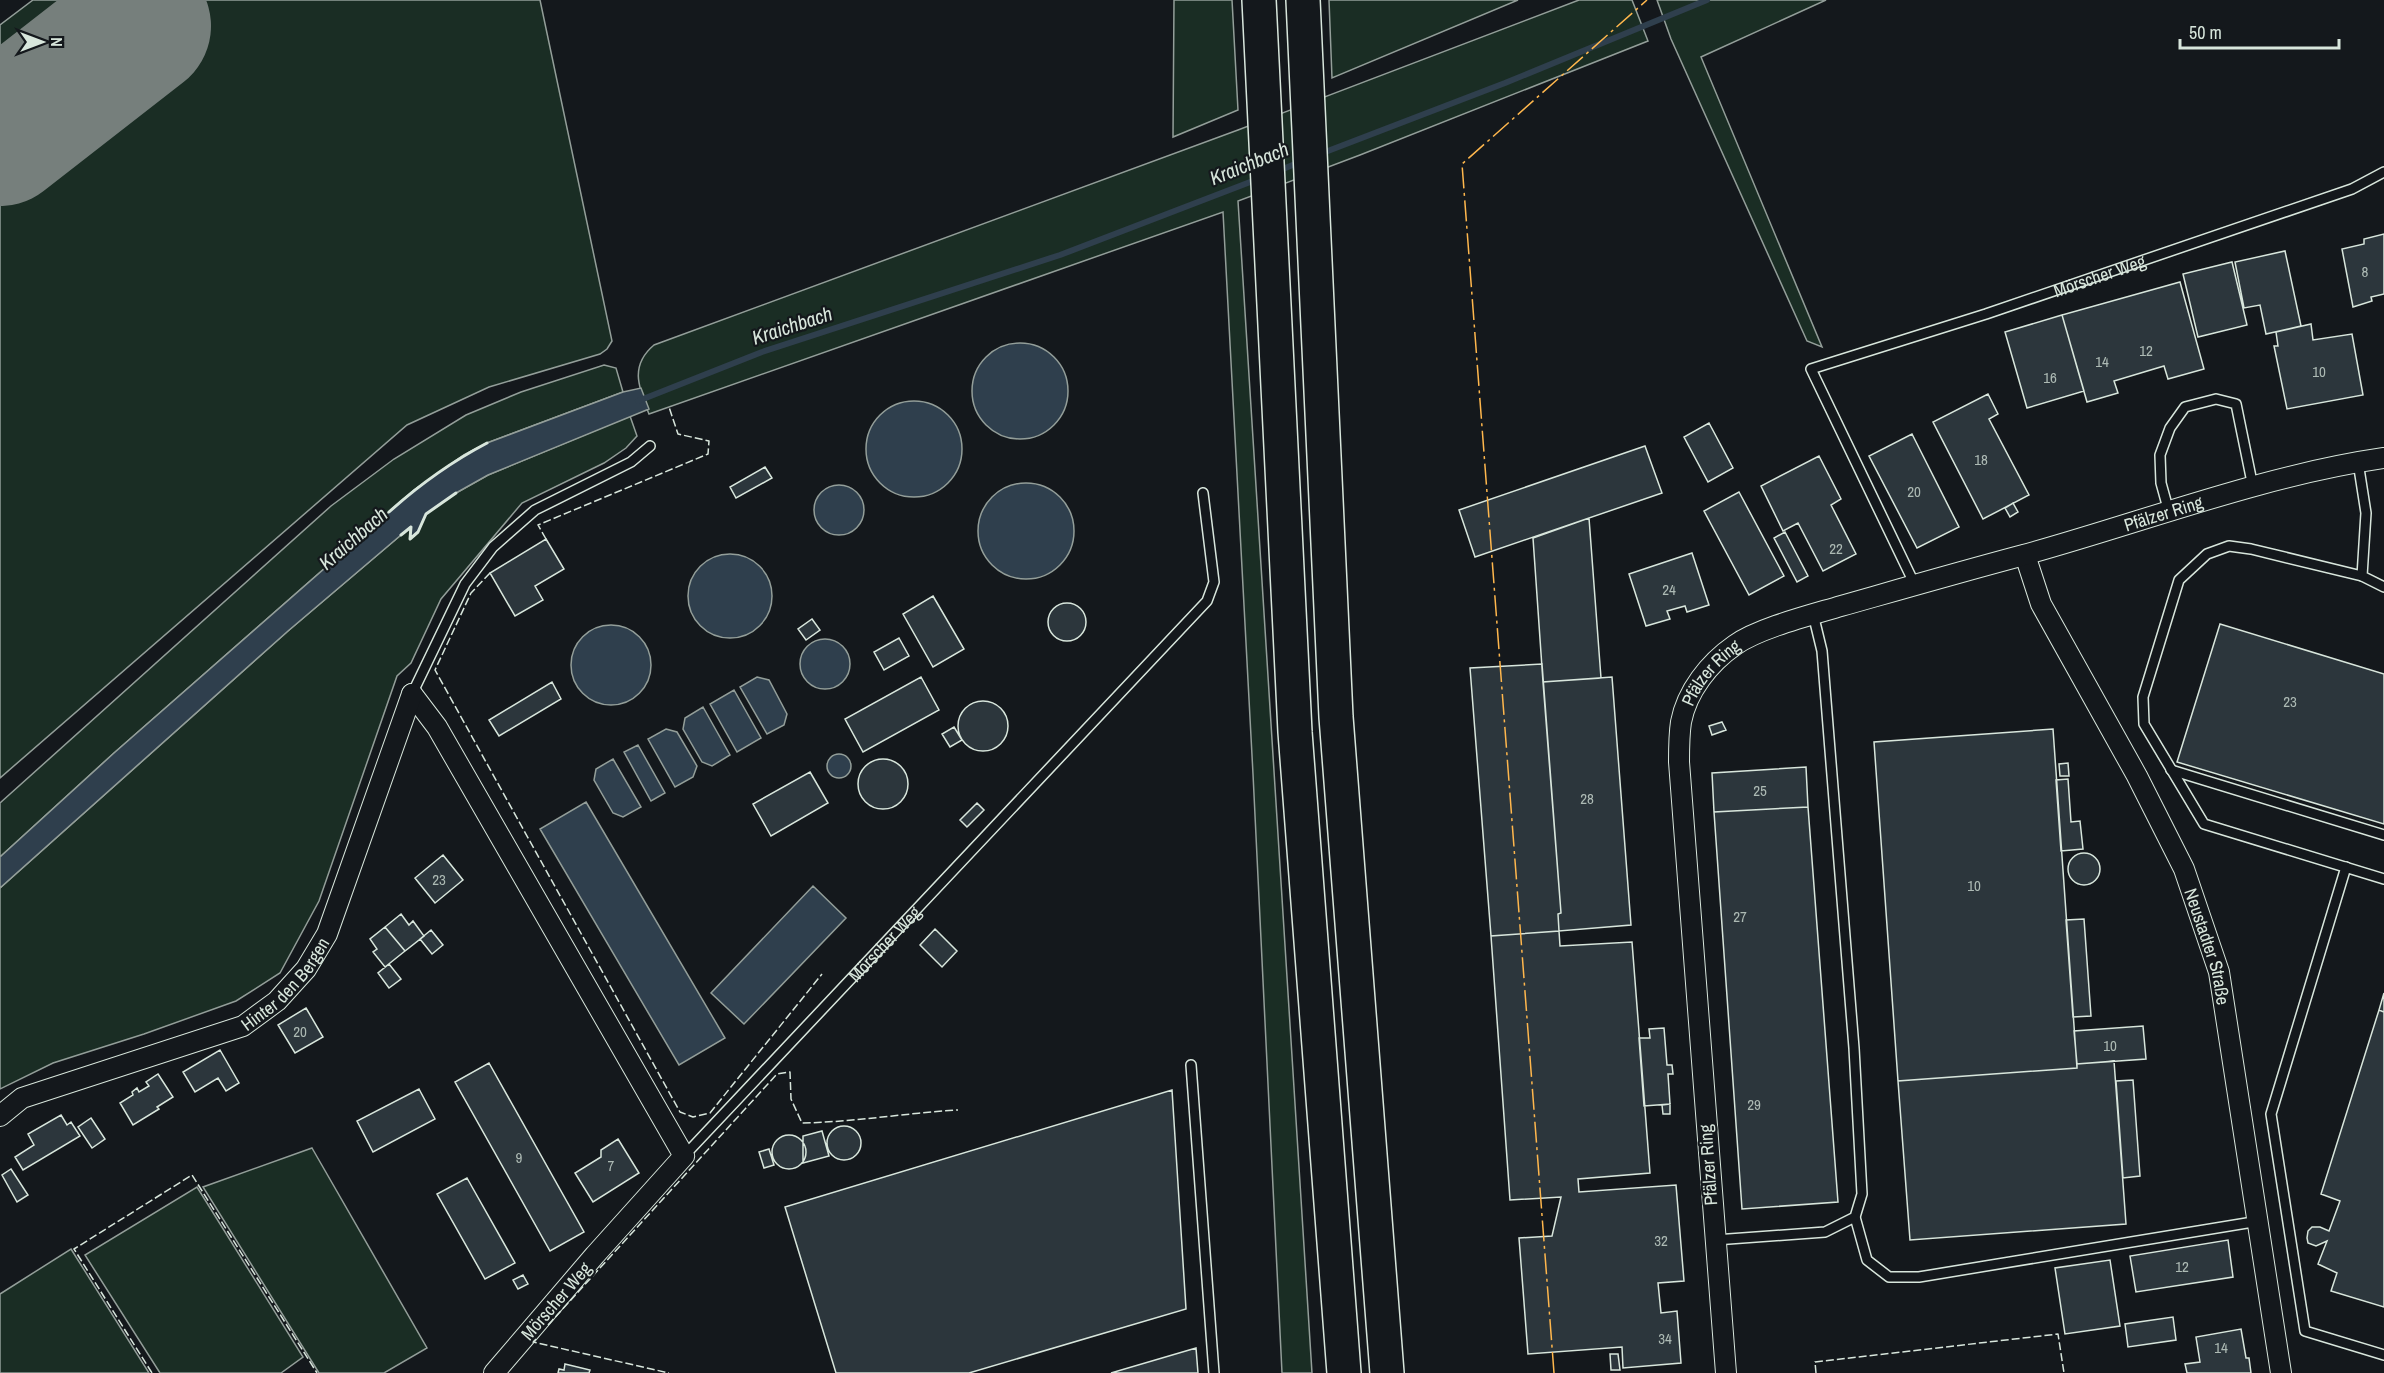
<svg xmlns="http://www.w3.org/2000/svg" width="2384" height="1373" font-family="'Archivo Narrow',sans-serif">
<style>
.green{fill:#1a2d24;stroke:#939e99;stroke-width:1.5}
.water{fill:#2f3f4d;stroke:#939e99;stroke-width:1.5}
.lines{fill:none;stroke-linecap:round;stroke-linejoin:round}
.stream{stroke:#2f3f4d;stroke-width:6}
.runway{stroke:#767f7c;stroke-width:142}
.building{fill:#2c363c;stroke:#d8e6dc;stroke-width:1.5}
.lane-casing{stroke:#d8e6dc;stroke-width:12}
.street-casing{stroke:#d8e6dc;stroke-width:22}
.highway-casing{stroke:#d8e6dc;stroke-width:36}
.lane{stroke:#14181c;stroke-width:9}
.street{stroke:#14181c;stroke-width:20}
.highway{stroke:#14181c;stroke-width:33}
.fence{stroke:#d8e6dc;stroke-width:1.5;stroke-dasharray:8 3;stroke-linecap:butt}
.wall{stroke:#d8e6dc;stroke-width:3}
.power{stroke:#ffb74d;stroke-width:1.5;stroke-dasharray:21 4.5 3 4.5;stroke-linecap:butt}
.labels{text-anchor:middle;dominant-baseline:central;stroke-width:4.5;stroke-linejoin:round;paint-order:stroke}
.number-label{font-size:15px;fill:#adbab4}
.street-label{font-size:18px;fill:#d8e6dc;stroke:#14181c}
.water-label{font-size:20px;font-style:italic;fill:#d8e6dc;stroke:#14181c}
</style>
<rect width="100%" height="100%" fill="#14181c"/>
<!-- green -->
<path class="green" d="M33,0H540L612,341L607,349L600,354L489,387L407,425L0,778V25Z
M1174,0H1232L1238,110L1173,137Z
M1329,0H1518L1332,78Z
M1579,0H1632L1648,41L1360,155L1238,201L1312,1373H1282L1253,774L1223,212L649,414C639,388 629,366 654,345L1238,130Z
M1657,0H1826L1701,57L1822,347L1807,341L1671,39Z
M604,365L616,368L623,392L487,443L464,455L414,490L114,753L0,857V803L331,506L394,459L466,415L521,392Z
M630,416L637,436L626,448L604,463L522,503L441,599L411,663L397,676L319,901L280,973L236,1001L144,1034L53,1063L0,1089V888L288,631L401,535L411,527L418,532L426,514L456,493L488,475Z
M312,1148L427,1348L384,1373H319L203,1187Z
M197,1187L303,1357L281,1373H160L85,1255Z
M71,1249L149,1373H0V1294Z"/>
<!-- water -->
<path class="water" d="M972 391a48 48 0 1 1 96 0a48 48 0 1 1-96 0Z
M641,388L649,409L488,475L456,493L426,514L418,532L410,539V527L401,535L288,631L0,888V857L114,753L414,490L464,455L487,443L623,392Z
M866 449a48 48 0 1 1 96 0a48 48 0 1 1-96 0Z
M978 531a48 48 0 1 1 96 0a48 48 0 1 1-96 0Z
M814 510a25 25 0 1 1 50 0a25 25 0 1 1-50 0Z
M688 596a42 42 0 1 1 84 0a42 42 0 1 1-84 0Z
M571 665a40 40 0 1 1 80 0a40 40 0 1 1-80 0Z
M800 664a25 25 0 1 1 50 0a25 25 0 1 1-50 0Z
M757,677L769,680L787,714L784,725L767,734L740,687Z
M734,690L761,738L737,752L710,704Z
M703,707L730,755L712,766L702,762L683,729L685,718Z
M666,729L677,732L697,766L693,777L675,787L648,739Z
M638,745L665,793L651,801L624,752Z
M827 766a12 12 0 1 1 24 0a12 12 0 1 1-24 0Z
M613,759L641,807L623,817L613,813L594,780L596,769Z
M586,802L725,1038L679,1065L540,829Z
M813,886L846,918L744,1024L711,993Z"/>
<g class="lines">
<!-- stream -->
<path class="stream" d="M1320,154L1505,83L1707,0
M1278,171L1300,162
M638,401L762,352L1060,255L1258,179"/>
<!-- runway -->
<path class="runway" d="M0,135L140,26"/>
</g>
<!-- building -->
<path class="building" d="M2384,234V294L2371,297L2372,301L2353,307L2342,249L2364,244V239Z
M2285,251L2301,326L2266,334L2260,305L2244,308L2235,262Z
M2232,262L2247,325L2198,337L2183,274Z
M2180,282L2204,369L2168,379L2164,366L2114,381L2118,393L2087,402L2062,315Z
M2062,315L2084,391L2027,408L2005,332Z
M2311,324L2313,340L2352,334L2363,395L2287,409L2274,346H2278L2276,332Z
M1988,394L1998,414L1989,419L2029,495L1983,519L1933,422Z
M1709,423L1733,468L1708,482L1684,437Z
M1912,434L1959,527L1917,548L1869,456Z
M1645,446L1662,493L1475,557L1459,510Z
M1819,456L1841,499L1831,505L1856,554L1823,571L1798,523L1783,531L1761,486Z
M765,467L772,478L736,498L730,487Z
M1739,492L1784,576L1749,595L1704,511Z
M2013,503L2018,512L2010,517L2005,508Z
M1589,518L1601,678L1543,682L1533,538Z
M1785,532L1808,576L1797,582L1774,538Z
M546,539L564,569L535,586L543,600L515,616L490,573Z
M1692,553L1709,605L1687,612L1685,606L1667,611L1670,619L1646,626L1629,574Z
M933,596L964,649L933,667L903,614Z
M1048 622a19 19 0 1 1 38 0a19 19 0 1 1-38 0Z
M812,619L820,630L806,640L798,629Z
M2220,624L2384,674V824L2177,762Z
M899,638L909,656L884,670L874,652Z
M1542,664L1561,913L1558,914L1559,931L1491,936L1470,668Z
M921,677L939,710L863,752L845,719Z
M1612,677L1631,925L1559,931L1558,914L1561,913L1543,682Z
M552,682L561,699L499,736L489,720Z
M958 726a25 25 0 1 1 50 0a25 25 0 1 1-50 0Z
M1722,722L1726,730L1712,735L1709,726Z
M954,727L962,740L950,747L942,734Z
M2053,729L2077,1068L1898,1081L1874,742Z
M858 784a25 25 0 1 1 50 0a25 25 0 1 1-50 0Z
M2068,763L2069,776H2060L2059,764Z
M1806,767L1808,807L1714,812L1712,773Z
M810,772L828,803L771,836L753,804Z
M2068,779L2071,822L2080,821L2083,849L2061,851L2056,780Z
M977,803L984,810L967,827L960,820Z
M1808,807L1838,1202L1742,1209L1714,812Z
M2068 869a16 16 0 1 1 32 0a16 16 0 1 1-32 0Z
M443,855L463,880L435,903L415,878Z
M401,914L409,925L413,921L424,936L405,951L385,927Z
M2084,919L2091,1016L2073,1017L2066,920Z
M385,927L405,951L385,967L373,952L377,949L370,939Z
M935,929L957,951L942,967L920,945Z
M431,930L443,945L432,954L420,939Z
M1559,931L1560,946L1632,942L1650,1173L1578,1179L1579,1192L1676,1185L1684,1281L1658,1283L1661,1313L1677,1311L1681,1363L1623,1368L1622,1347L1528,1354L1519,1238L1552,1236L1561,1197L1510,1200L1491,936Z
M389,964L401,979L389,988L378,973Z
M2384,993V1012L2379,1010Z
M306,1008L323,1037L295,1053L278,1025Z
M2379,1010L2384,1012V1307L2331,1291L2337,1273L2318,1264L2327,1241L2316,1246L2308,1243L2307,1238L2308,1231L2312,1227H2320L2329,1231L2340,1201L2321,1194Z
M2143,1026L2146,1059L2077,1064L2074,1031Z
M1664,1028L1667,1065H1672L1673,1074H1668L1670,1104L1644,1106L1639,1038H1650L1649,1029Z
M220,1050L239,1083L226,1091L218,1078L195,1092L183,1072Z
M2114,1061L2126,1224L1910,1240L1898,1081L2077,1068V1064Z
M489,1063L584,1232L550,1251L455,1082Z
M158,1074L173,1097L157,1107L159,1109L133,1125L120,1103L133,1095L132,1092L137,1088L139,1092L149,1086L146,1082Z
M2133,1080L2140,1176L2123,1178L2116,1081Z
M419,1089L435,1119L373,1152L357,1121Z
M1172,1090L1186,1309L969,1373H836L785,1207Z
M1670,1104V1114H1663L1662,1105Z
M61,1115L67,1125L71,1122L80,1136L23,1170L15,1157L34,1145L28,1134Z
M91,1118L105,1139L92,1148L78,1127Z
M827 1143a17 17 0 1 1 34 0a17 17 0 1 1-34 0Z
M822,1131L829,1156L803,1163V1136Z
M772 1152a17 17 0 1 1 34 0a17 17 0 1 1-34 0Z
M618,1139L639,1173L593,1202L575,1173L601,1157V1150Z
M769,1149L774,1165L764,1168L759,1152Z
M11,1169L28,1195L17,1202L2,1175Z
M467,1178L515,1263L485,1279L437,1194Z
M2228,1240L2233,1277L2136,1292L2130,1256Z
M2110,1260L2120,1326L2065,1334L2055,1268Z
M523,1275L528,1284L518,1289L513,1280Z
M2173,1317L2176,1340L2128,1347L2125,1324Z
M2241,1329L2246,1358H2249L2251,1373H2187L2185,1364L2200,1362L2196,1337Z
M1196,1348L1198,1373H1111Z
M1610,1354H1618L1620,1370H1611Z
M565,1364L590,1370L589,1373H558L559,1369L564,1370Z"/>
<g class="lines">
<defs>
<g id="lane">
<path d="M2358,462L2366,513L2362,576L2384,587"/>
<path d="M2169,512L2161,483L2160,455L2170,428L2185,407L2216,399L2236,404L2253,487"/>
<path d="M2362,576L2251,549L2229,546L2207,554L2179,580L2143,697L2144,724L2204,824L2384,879"/>
<path id="s1" d="M1915,585L1811,369L1986,314L2352,189L2384,172"/>
<path d="M412,694L465,584L493,547L535,510L631,462L650,446"/>
<path d="M2171,770L2384,835"/>
<path d="M2346,867L2271,1114L2305,1331L2384,1355"/>
<path d="M1191,1065L1214,1373"/>
<path id="s2" d="M684,1156L1207,601L1214,582L1203,493"/>
<path d="M1855,1217L1867,1260L1889,1277H1919L2259,1221"/>
<path d="M1715,1240L1825,1232L1855,1217L1862,1194L1854,1048L1822,651L1813,614"/>
</g>
<g id="street">
<path id="s3" d="M2025,555L2041,604L2137,776L2184,869L2219,972L2281,1373"/>
<path d="M412,694L437,727L684,1156L595,1255L494,1373"/>
<path id="s4" d="M0,1116L22,1098L243,1026L277,1001L306,969L327,934L412,694"/>
<path id="s5" d="M1726,1373L1679,762C1679,749 1679,735 1681,722C1687,691 1709,663 1735,645C1759,628 1811,615 1841,606C1901,589 1960,572 2020,556C2141,523 2260,476 2384,458"/>
</g>
<path id="highway" d="M1259,0L1295,732L1344,1373
M1303,0L1336,717L1387,1373"/>
</defs>
<!-- lane casing -->
<use href="#lane" class="lane-casing"/>
<!-- street casing -->
<use href="#street" class="street-casing"/>
<!-- highway casing -->
<use href="#highway" class="highway-casing"/>
<!-- lane -->
<use href="#lane" class="lane"/>
<!-- street -->
<use href="#street" class="street"/>
<!-- highway -->
<use href="#highway" class="highway"/>
<!-- fence -->
<path class="fence" d="M546,539L538,525L708,454L709,441L678,434L669,407
M490,573L471,593L435,670L680,1112L693,1117L710,1113L822,974
M548,1325L777,1074L790,1072L791,1099L802,1123C855,1122 906,1113 958,1110
M536,1339L533,1342L669,1373
M152,1373L74,1249L192,1175L317,1373
M1816,1373L1815,1362L2058,1334L2064,1373"/>
<!-- wall -->
<path class="wall" d="M389,512C419,485 451,462 487,443
M401,535L411,527L410,539L418,532L426,514L456,493"/>
<!-- power -->
<path class="power" d="M1554,1373L1462,164L1647,0"/>
</g>
<g class="labels">
<!-- number labels -->
<g class="number-label">
<text x="2365" y="271">8</text>
<text x="2146" y="350">12</text>
<text x="2102" y="361">14</text>
<text x="2319" y="371">10</text>
<text x="2050" y="377">16</text>
<text x="1981" y="459">18</text>
<text x="1914" y="491">20</text>
<text x="1836" y="548">22</text>
<text x="1669" y="589">24</text>
<text x="2290" y="701">23</text>
<text x="1760" y="790">25</text>
<text x="1587" y="798">28</text>
<text x="439" y="879">23</text>
<text x="1974" y="885">10</text>
<text x="1740" y="916">27</text>
<text x="300" y="1031">20</text>
<text x="2110" y="1045">10</text>
<text x="1754" y="1104">29</text>
<text x="519" y="1157">9</text>
<text x="611" y="1165">7</text>
<text x="1661" y="1240">32</text>
<text x="2182" y="1266">12</text>
<text x="1665" y="1338">34</text>
<text x="2221" y="1347">14</text>
</g>
<!-- street labels -->
<g class="street-label">
<text stroke="none"><textPath href="#s1" startOffset="543">Mörscher Weg</textPath></text>
<text stroke="none"><textPath href="#s5" startOffset="1198">Pfälzer Ring</textPath></text>
<text stroke="none"><textPath href="#s5" startOffset="712">Pfälzer Ring</textPath></text>
<text stroke="none"><textPath href="#s2" startOffset="292">Mörscher Weg</textPath></text>
<text stroke="none"><textPath href="#s3" startOffset="434">Neustadter Straße</textPath></text>
<text stroke="none"><textPath href="#s4" startOffset="321">Hinter den Bergen</textPath></text>
<text transform="translate(1708 1165) rotate(-94)">Pfälzer Ring</text>
<text transform="translate(556 1301) rotate(-49)">Mörscher Weg</text>
</g>
<!-- water labels -->
<g class="water-label">
<text transform="translate(1249 163) rotate(-22)">Kraichbach</text>
<text transform="translate(792 325) rotate(-18)">Kraichbach</text>
<text transform="translate(353 538) rotate(-41)">Kraichbach</text>
</g>
</g>
<!-- north arrow -->
<g transform="translate(42 42) rotate(90)" stroke="#14181c" stroke-width="4.5" paint-order="stroke">
<path d="M0-4.5L10 22L0 15L-10 22Z" fill="#d8e6dc"/>
<text y="-9" font-size="16" font-weight="bold" text-anchor="middle" fill="#d8e6dc">N</text>
</g>
<!-- scale -->
<path d="M2180 39v9h159v-9" fill="none" stroke="#d8e6dc" stroke-width="3"/>
<text x="2189" y="39" font-size="18" fill="#d8e6dc" stroke="#14181c" stroke-width="4.5" paint-order="stroke">50 m</text>
</svg>
